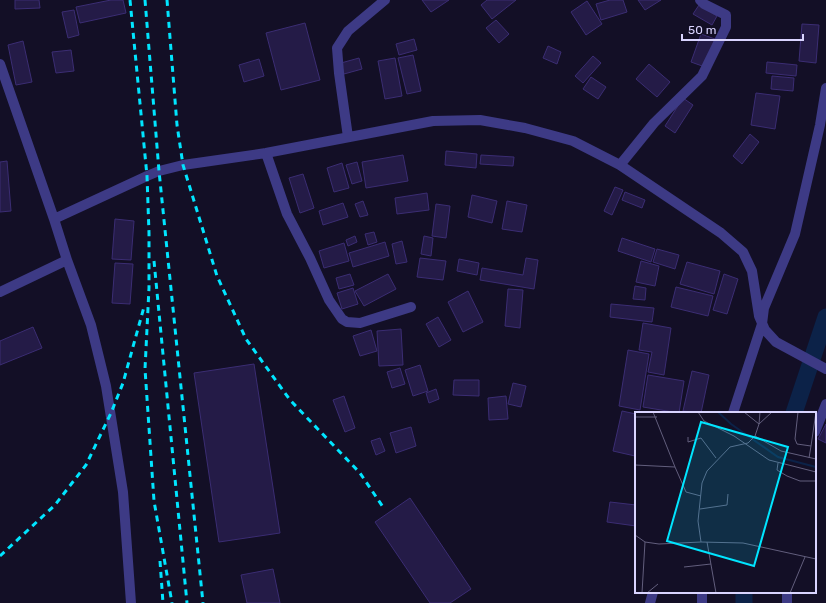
<svg xmlns="http://www.w3.org/2000/svg" width="826" height="603" font-family="Rubik,sans-serif">
<style>
.lines{fill:none;stroke-linecap:round;stroke-linejoin:round}
.canal{stroke:#0c2248;stroke-width:17}
.building{fill:#241b47;stroke:#3b2d73}
.minor{stroke:#3d3a85;stroke-width:10}
.rail{stroke:#00e5ff;stroke-width:3;stroke-dasharray:6 5;stroke-linecap:butt}
.inset-river{fill:none;stroke:#0c2248;stroke-width:2}
.inset-road{fill:none;stroke:#625e7d;stroke-width:1}
.view{fill:#00e5ff;fill-opacity:0.15;stroke:#00e5ff;stroke-width:2}
.inset-edge{fill:none;stroke:#d9d4ff;stroke-width:2}
</style>
<rect width="100%" height="100%" fill="#130f26"/>
<g class="lines">
<!-- canal -->
<path class="canal" d="M794,413L826,317
M744,603V592"/>
</g>
<!-- building -->
<path class="building" d="M15,0H39L40,8L15,9Z
M111,0H123L126,13L80,23L76,7Z
M422,0H449L431,12Z
M487,0H516L492,19L481,5Z
M610,0H623L627,12L601,20L596,4Z
M638,0H661L645,10Z
M587,1L602,24L586,35L571,12Z
M699,5L717,16L712,25L693,14Z
M74,10L79,35L68,38L62,12Z
M496,20L509,34L499,43L486,28Z
M305,23L320,80L281,90L266,33Z
M802,24L819,25L816,63L799,61Z
M701,34L715,39L705,67L691,62Z
M414,39L417,50L399,55L396,44Z
M23,41L32,82L16,85L8,45Z
M548,46L561,52L557,64L543,58Z
M71,50L74,71L56,73L52,52Z
M413,55L421,91L407,94L398,58Z
M593,56L601,63L583,83L575,76Z
M359,58L362,69L344,74L341,63Z
M395,58L402,96L385,99L378,61Z
M259,59L264,76L244,82L239,65Z
M767,62L797,65L796,76L766,73Z
M649,64L670,82L657,97L636,79Z
M772,76L794,78L793,91L771,89Z
M591,77L606,87L598,99L583,89Z
M756,93L780,96L775,129L751,125Z
M683,98L693,105L675,133L665,126Z
M750,134L759,142L742,164L733,156Z
M446,151L477,154L476,168L445,165Z
M403,155L408,181L366,188L362,162Z
M481,155L514,157L513,166L480,164Z
M7,161L11,211L0,212V162Z
M357,162L362,181L352,184L346,165Z
M342,163L349,188L334,192L327,168Z
M303,174L314,208L300,213L289,178Z
M615,187L623,190L612,215L604,211Z
M625,192L645,200L642,208L622,200Z
M427,193L429,210L397,214L395,198Z
M472,195L497,201L492,223L468,217Z
M363,201L368,215L360,217L355,204Z
M507,201L527,205L522,232L502,229Z
M343,203L348,217L323,225L319,211Z
M436,204L450,206L446,238L432,236Z
M115,219L134,221L131,260L112,259Z
M374,232L377,242L368,245L365,234Z
M355,236L357,242L348,246L346,240Z
M424,236L433,238L431,256L421,254Z
M622,238L655,249L651,262L618,251Z
M402,241L407,262L396,264L392,244Z
M385,242L389,256L353,267L349,253Z
M344,243L349,261L324,268L319,251Z
M657,249L679,255L675,269L653,262Z
M420,258L446,261L443,280L417,277Z
M526,258L538,260L534,289L480,280L482,268L523,275Z
M459,259L479,263L477,275L457,271Z
M641,261L659,266L655,286L636,282Z
M687,262L720,271L714,294L680,284Z
M115,263L133,264L130,304L112,303Z
M350,274L354,285L339,289L336,278Z
M388,274L396,289L364,306L355,291Z
M724,274L738,279L727,314L713,310Z
M635,286L646,288L645,300L633,299Z
M676,287L713,296L708,316L671,307Z
M353,288L358,304L342,309L337,293Z
M508,289L523,290L520,328L505,326Z
M468,291L483,322L463,332L448,302Z
M611,304L654,308L652,322L610,317Z
M438,317L451,340L439,347L426,324Z
M643,323L671,328L664,375L648,372L652,352L639,350Z
M33,327L42,348L0,365V341Z
M401,329L403,365L379,366L377,331Z
M371,330L377,351L360,356L353,336Z
M628,350L649,354L640,410L619,406Z
M254,364L280,533L219,542L194,373Z
M420,365L428,391L413,396L405,370Z
M400,368L405,384L392,388L387,372Z
M692,371L709,375L701,413L683,411Z
M648,375L684,381L679,413L643,407Z
M454,380H479V396L453,395Z
M513,383L526,386L521,407L508,404Z
M436,389L439,399L429,403L426,393Z
M344,396L355,428L345,432L333,400Z
M506,396L508,419L489,420L488,398Z
M622,411L636,414L635,456L613,451Z
M826,424V443L818,439Z
M411,427L416,446L396,453L390,433Z
M380,438L385,451L376,455L371,441Z
M410,498L471,589L450,603H430L375,522Z
M610,502L636,505V526L607,522Z
M273,569L280,603H247L241,575Z"/>
<g class="lines">
<!-- minor -->
<path class="minor" d="M0,64L54,219L147,176L159,171L183,165L266,153L433,121L480,120L525,128L573,141L620,165L721,233L743,252L752,271L759,316L765,330L776,342L826,369
M348,137L339,73L337,48L348,31L385,0
M266,153L287,214L310,258L329,300L342,319L347,322L360,323L411,307
M620,165L654,123L702,76L726,27V15L704,4L700,0
M54,219L67,260L91,325L106,386L123,492L131,603
M0,292L67,260
M733,413L762,324L764,308L795,234L820,125L826,88
M815,432L826,404
M787,592V603
M650,603L653,592
M702,603V592"/>
<!-- rail -->
<path class="rail" d="M130,0L147,176L149,233V288L145,369L154,501L172,603
M145,0L159,171L203,603
M167,0L177,125L183,165L217,276L246,339L290,400L360,473L383,507
M154,261L187,603
M0,556L55,505L86,465L111,413L123,383L144,307
M160,561L163,603"/>
</g>
<!-- overview -->
<g transform="translate(635 412)">
<rect width="181" height="181" fill="#130f26"/>
<path class="inset-river" d="M83,0L96,12L143,45L181,55"/>
<path class="inset-road" d="M63,0L69,9L99,24L134,48L181,60M109,0L124,12M163,0L160,27L162,32L176,34L174,46M0,5H22M124,12L125,0M120,24L146,39L181,47M53,25V30L66,26L81,46M176,34L181,0M143,51L142,58L152,64L165,69H181M0,53L40,55L18,0M40,55L51,80L66,84M65,97L92,93L93,82M0,123L10,130M66,130L108,131L181,147M72,130L81,181M49,155L76,152M7,181L10,130L24,132L66,130L63,109L67,71L72,59L95,35L113,31L120,24L124,12L137,0M12,181L23,172M155,181L170,145"/>
<path class="view" d="M66,10L153,35L119,154L32,129Z"/>
<rect width="181" height="181" class="inset-edge"/>
</g>
<!-- scale -->
<path d="M682 34v6h121v-6" fill="none" stroke="#d9d4ff" stroke-width="2"/>
<text x="688" y="34" font-size="12" fill="#d9d4ff" stroke="#130f26" stroke-width="3" paint-order="stroke">50 m</text>
</svg>
